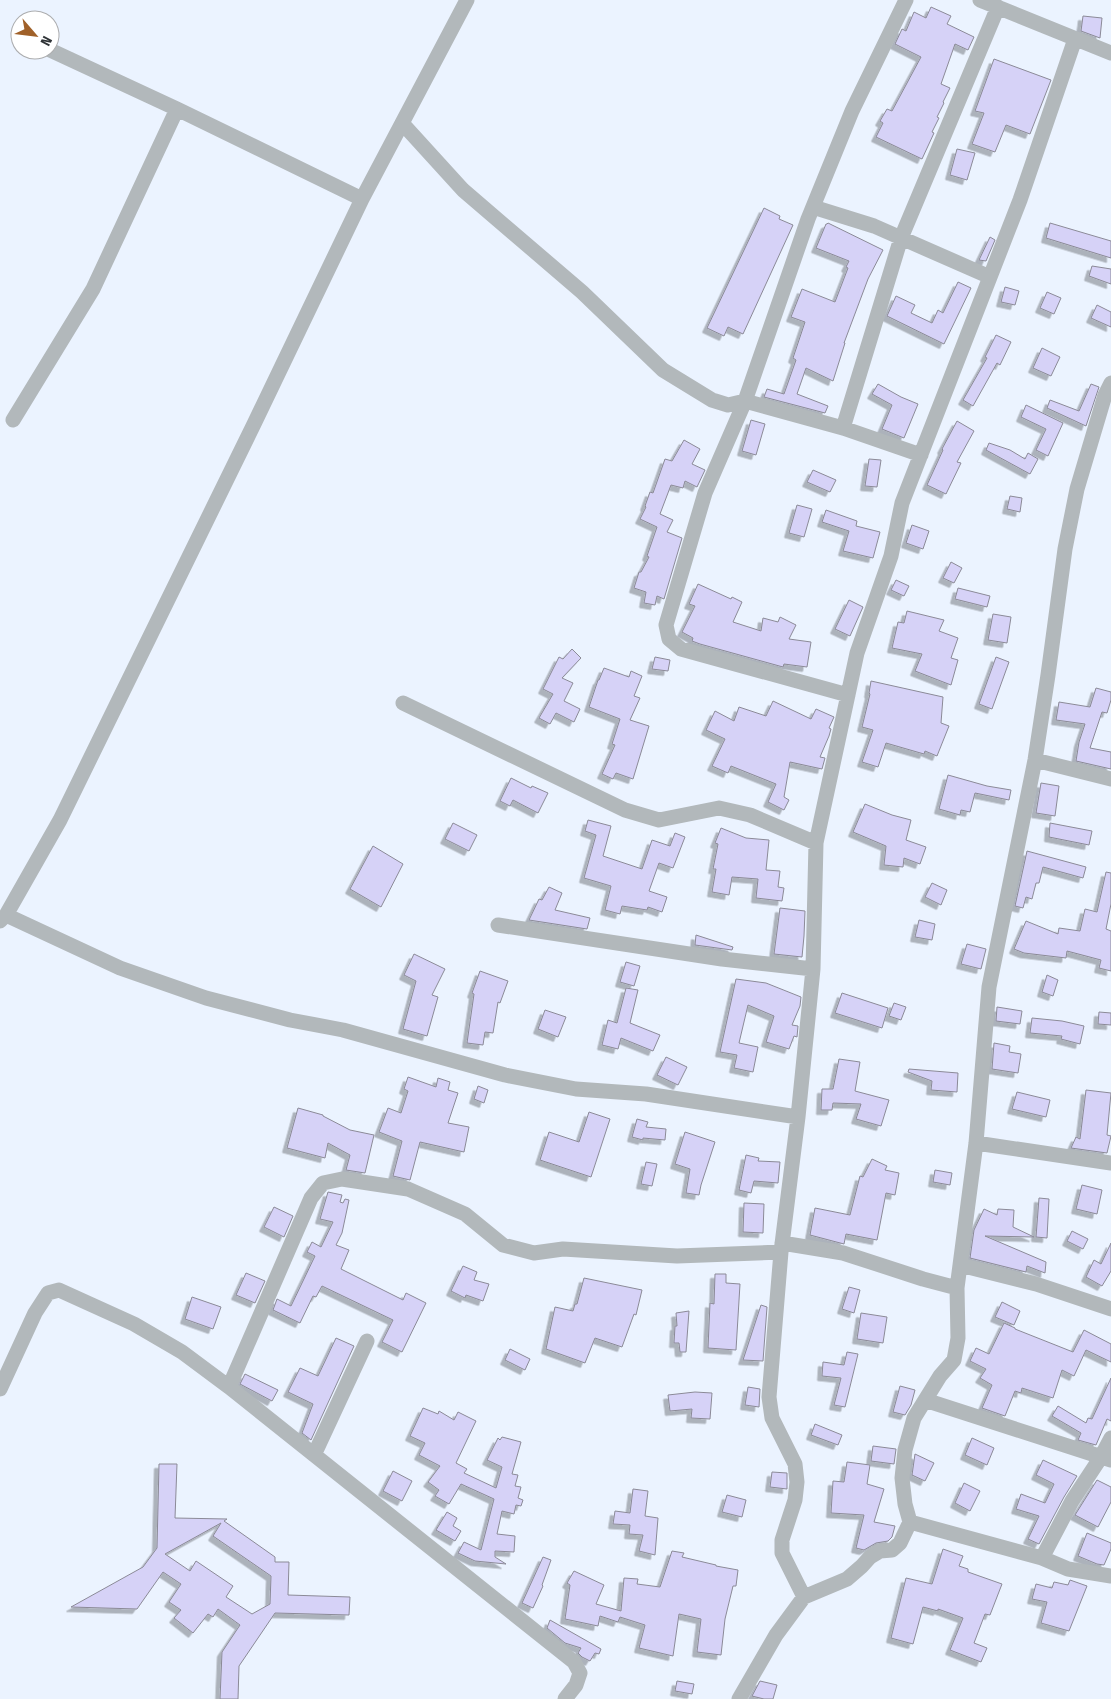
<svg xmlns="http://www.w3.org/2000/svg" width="1111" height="1699" font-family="'Fira Sans Condensed',sans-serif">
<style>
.building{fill:#d6d2f7;stroke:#8b8a97;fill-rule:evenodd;filter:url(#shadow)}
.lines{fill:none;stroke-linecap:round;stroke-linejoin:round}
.minor{stroke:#b2b8bb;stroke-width:15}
</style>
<defs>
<filter id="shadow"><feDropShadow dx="-4.5" dy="4.5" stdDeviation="0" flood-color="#0004"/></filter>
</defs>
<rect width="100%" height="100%" fill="#ebf3ff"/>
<!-- building -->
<path class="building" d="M931,7L951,16L947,24L974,37L968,50L955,44L941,84L950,88L943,102L944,103L937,117L939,118L932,132L934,133L922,159L876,137L883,123L880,121L887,109L892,111L921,57L895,44L902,29L906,31L914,12L926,18Z
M1083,16L1102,18L1100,38L1081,31Z
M994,59L1051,80L1030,134L1006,125L995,152L972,144L984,113L975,111Z
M957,149L975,153L967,180L950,175Z
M764,208L780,216L779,219L793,225L743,334L728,327L724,336L707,328Z
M828,223L883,250L868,279L844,343H845L833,381L806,368L797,394L828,406L825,413L764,397L767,389L784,394L796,360L793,358L805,322L791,317L802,289L835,302L848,268L846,267L849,261L816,248L826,224H827Z
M1050,223L1111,241V258L1046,238Z
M990,237L995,240L986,261L979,260Z
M1092,266L1111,269V284L1089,276Z
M958,282L971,288L944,344L887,316L896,296L915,305L911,313L932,323L938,310L943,313Z
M1005,287L1019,291L1015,305L1001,302Z
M1047,292L1061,298L1054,314L1040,308Z
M1097,305L1111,312V327L1091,318Z
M996,335L1011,342L1000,365L997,363L973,406L963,400L987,358L985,357Z
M1042,348L1060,357L1051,376L1033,368Z
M878,384L901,397L918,404L904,438L882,429L892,405L872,394Z
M1091,384L1099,387L1086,426L1047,408L1050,400L1079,411Z
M1026,405L1063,423L1048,456L1036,450L1046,429L1021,417Z
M751,420L765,424L756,455L742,451Z
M957,421L974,431L957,462L961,463L946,494L927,485L943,450L942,449Z
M684,440L700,449L692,464L705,470L697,487L685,481L683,488L671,485L660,514L673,520L667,532L682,538L664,599L657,596L655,605L644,603L646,592L634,588L639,572H641L649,557L647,556L657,527L640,519L646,507L645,506L650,492L653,493L665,459L672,461Z
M989,443L1010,450L1025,459L1028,453L1038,459L1030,474L986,450Z
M869,459L881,460L877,487L865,486Z
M813,470L836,480L830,492L807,482Z
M1010,496L1022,498L1020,512L1007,509Z
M797,505L812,509L804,537L789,533Z
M826,510L857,521L856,526L880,532L873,558L843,551L849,531L822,522Z
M912,525L929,531L923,549L906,543Z
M951,562L962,568L954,583L943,578Z
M896,580L909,586L904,596L891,590Z
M698,584L731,599L732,597L742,602L733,622L761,631L763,618L778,622L780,617L796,625L789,639L811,642L807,667L784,664L783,667L700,644L692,641L693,638L682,632L695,606L689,604Z
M958,588L990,596L987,607L955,599Z
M849,600L863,607L850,636L835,629Z
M907,611L944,620L939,631L958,638L951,658L958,660L951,685L915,671L922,654L892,648L898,622L904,623Z
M993,614L1011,617L1007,643L988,640Z
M572,649L581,658L562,678L573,683L564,701L580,709L574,722L556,713L550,724L539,718L553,694L543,689L559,657L563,659Z
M655,657L670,660L668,671L652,669Z
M996,657L1009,662L992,709L979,704Z
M604,668L629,677L631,671L642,676L634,696L640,698L630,720L649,726L633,779L616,773L613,779L602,774L615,745L612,744L620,719L589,707L598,680H599Z
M871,681L943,697L941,723L949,726L937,756L925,751L924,754L886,743L878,767L862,762L873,730L862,727L870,694L869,693Z
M1096,688L1111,692V700L1107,713L1102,712L1090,748L1111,752V769L1076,761L1079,742L1085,724L1056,720L1059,702L1090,707Z
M773,701L811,719L816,709L834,717L829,728L831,729L829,736L820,757L825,758L822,769L790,762L784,797L789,800L784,810L768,802L776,784L731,766L728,773L712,766L725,739L706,730L715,711L734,721L739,707L766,716Z
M948,775L987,786L1011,790L1009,800L975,793L970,812L961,810L960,815L939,809Z
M511,778L531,788L532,786L548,793L538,813L513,800L510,806L500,801Z
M1041,783L1059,786L1055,816L1036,813Z
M865,804L892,815L911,820L906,840L926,847L920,864L904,858L903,867L884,865L886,846L853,832Z
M588,820L611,826L603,856L642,869L652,840L670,846L675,833L685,837L673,868L659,863L649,891L667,897L662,912L648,907L647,910L622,906L620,914L605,910L611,886L584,878L596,835L585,831Z
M453,823L477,835L469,851L445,839Z
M1050,823L1092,831L1089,845L1049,837Z
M721,828L746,838L769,840L766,870L780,871L778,887L784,888L782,901L756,898L758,879L732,877L729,895L712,892L716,869H713L718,844L715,843Z
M373,846L403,864L381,907L350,889Z
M1027,851L1086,867L1083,878L1043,867L1039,883H1036L1032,899L1026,897L1023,908L1015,906Z
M1106,872L1111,873V904L1106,929L1111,931V971L1099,968L1101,960L1067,951L1066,958L1024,953L1014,949L1026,921L1058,934L1059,928L1080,931L1085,909L1097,912Z
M932,883L947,890L941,905L925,897Z
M549,887L562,893L555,910L590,918L587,929L529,920L539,899L542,900Z
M780,908L805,911L804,936L802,957L774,954Z
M919,920L935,924L932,940L915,937Z
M696,935L733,947L732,950L695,945Z
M967,944L986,949L981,969L961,964Z
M414,954L445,969L432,995L438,997L427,1036L403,1029L416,981L404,975Z
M626,962L640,966L634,986L620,982Z
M480,971L508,981L500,1003L498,1002L493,1033L485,1032L483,1045L467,1043L474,994L472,993Z
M1047,975L1058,980L1053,996L1042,992Z
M736,979L766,983L801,997L800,1006L792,1025L798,1026L797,1037L794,1036L789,1049L766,1042L774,1016L748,1005L739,1043L758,1047L753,1072L734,1068L737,1055L720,1052Z
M626,988L638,990L630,1023L660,1035L653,1051L621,1038L618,1049L602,1045L608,1020L617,1023Z
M842,993L888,1008L882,1028L835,1013Z
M894,1003L906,1007L901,1020L889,1016Z
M997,1007L1022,1011L1020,1024L996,1021Z
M545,1010L566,1017L558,1037L538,1029Z
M1099,1012L1111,1013V1025L1098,1024Z
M1032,1018L1062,1021L1084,1026L1080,1044L1061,1039L1062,1036L1030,1033Z
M994,1043L1010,1046L1009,1052L1021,1054L1018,1073L992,1069Z
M666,1057L687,1067L678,1085L657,1075Z
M839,1059L860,1062L855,1091L889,1100L881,1126L856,1119L861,1104L833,1103L832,1110H821L822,1089H833Z
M909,1069L958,1073L957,1092L931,1090L932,1081L908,1072Z
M408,1077L436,1087L438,1078L450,1082L448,1090L458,1093L448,1123L469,1127L464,1152L420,1142L410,1180L393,1176L402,1141L379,1132L388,1108L401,1113L408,1091L404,1089Z
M478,1086L488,1090L484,1103L474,1099Z
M1086,1090L1111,1093L1107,1135L1111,1136L1107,1153L1071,1148L1076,1137L1080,1139Z
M1017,1092L1050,1100L1046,1117L1012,1109Z
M298,1108L323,1115V1116L350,1130L374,1135L365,1173L346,1170L350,1155L328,1143L325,1158L287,1148Z
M589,1112L610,1119L591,1177L540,1160L549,1132L579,1142Z
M637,1119L648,1122L646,1127L666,1129L665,1140L643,1138V1140L632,1137Z
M685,1132L715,1142L701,1185L699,1195L686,1193L690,1169L675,1164Z
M746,1155L759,1158L758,1161L780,1162L778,1183L754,1181L751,1193L739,1190Z
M872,1159L887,1166L885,1170L899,1173L895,1195L886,1193L877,1240L846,1234L844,1244L810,1235L815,1208L850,1215L860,1176L863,1177Z
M646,1162L657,1164L652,1186L641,1184Z
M935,1170L952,1173L950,1185L933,1182Z
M1082,1185L1102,1190L1097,1214L1076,1209Z
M328,1192L342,1195L340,1202L343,1203L345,1199L349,1200L342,1233L336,1245L349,1250L341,1269L403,1300L406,1293L426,1303L402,1352L382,1342L393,1320L322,1286L316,1297L313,1296L300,1323L273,1310L277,1299L291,1306L315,1256L307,1252L312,1242L321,1247L333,1222L320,1219Z
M1039,1198L1049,1199L1047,1238L1036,1237Z
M744,1203L764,1204L763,1233L743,1232Z
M274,1207L293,1216L284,1237L264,1227Z
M984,1209L997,1215L998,1209L1014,1210L1013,1227L1034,1237L985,1236L1046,1262L1045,1273L1027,1266L1026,1272L970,1258L974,1230Z
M1072,1231L1088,1239L1083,1249L1067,1241Z
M1111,1243V1271L1102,1286L1086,1277L1094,1260L1101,1264Z
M463,1266L477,1272L474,1280L489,1284L483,1301L466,1295L465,1298L451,1291Z
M246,1273L265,1281L255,1303L236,1295Z
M715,1274H726V1283L740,1284L736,1350L708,1348L710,1303L714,1304Z
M584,1278L642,1290L636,1315L634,1314L622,1347L595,1338L585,1363L546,1349L555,1307L573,1311L575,1304H577Z
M849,1287L860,1290L854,1313L842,1309Z
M192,1297L221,1307L213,1329L185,1319Z
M1002,1302L1020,1311L1014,1325L995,1317Z
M761,1305L767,1307L763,1361L743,1360Z
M689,1311L686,1352H680L679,1343H674L675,1326H677L676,1313Z
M861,1313L887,1317L883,1343L857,1339Z
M1004,1323L1015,1328V1329L1073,1352L1084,1330L1111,1344V1362L1086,1350L1074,1376L1062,1370L1053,1398L1022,1388L1021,1393L1015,1391L1005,1416L982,1408L992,1385L980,1378L986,1369L970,1361L976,1348L989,1354Z
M336,1338L354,1346L311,1440L302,1433L313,1404L288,1392L300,1368L318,1376Z
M510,1349L530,1359L525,1370L505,1360Z
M847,1352L858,1354L845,1407L834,1405L841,1378L822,1376L823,1362L844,1365Z
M245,1374L278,1390L272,1401L240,1384Z
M1111,1378V1421L1107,1419L1096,1445L1078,1440L1081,1433L1052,1416L1058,1406L1086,1423L1088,1418L1092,1419Z
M900,1386L915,1390L911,1405L905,1415L893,1412Z
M748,1387L760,1389L759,1407L745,1405Z
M695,1392L712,1393L710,1419L691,1418L692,1409L670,1411L668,1395Z
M423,1408L438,1414L439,1411L454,1420L458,1412L476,1421L456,1463L467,1469L464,1473L496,1488L502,1467L487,1460L498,1438L500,1440L502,1437L521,1442L512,1474L518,1475L515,1486L521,1487L518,1498L523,1500L521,1506L516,1505L514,1514L502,1511L497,1534L515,1536L514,1552L495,1551V1557L506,1564L475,1561L458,1553L464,1542L481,1550L494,1499L461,1484L449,1504L435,1496L439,1490L428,1482L440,1466L419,1455L425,1443L410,1436Z
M815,1424L842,1435L838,1445L811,1435Z
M972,1438L994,1448L987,1465L965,1455Z
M873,1446L896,1449L894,1464L871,1461Z
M915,1454L934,1463L925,1481L912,1475Z
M1043,1460L1077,1476L1064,1497L1039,1544L1028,1539L1039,1516L1016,1509L1021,1494L1045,1503L1054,1484L1036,1475Z
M847,1462L870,1465L867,1484L884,1489L874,1522L895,1526L892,1537L888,1541L876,1543L864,1550L856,1548L864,1515L831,1513L833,1481L844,1482Z
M159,1464H177L175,1518L227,1519L224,1521L275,1557V1562H289L288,1595L350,1597L349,1615L275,1613L239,1666L238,1699H220L222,1652L240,1625L218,1609L213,1617L208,1614L193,1633L174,1618L181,1610L169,1602L181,1584L163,1572L137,1609L71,1607L143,1567L157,1548ZM221,1523L213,1536L271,1576L270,1604L252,1614L226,1597L233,1586L196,1561L190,1571L165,1554Z
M393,1471L412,1481L402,1501L383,1491Z
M772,1472L787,1473V1489L770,1487Z
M1097,1480L1111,1487V1502L1098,1527L1075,1515Z
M964,1483L980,1491L970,1511L955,1503Z
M633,1489L648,1491L645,1516L658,1518L655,1555L639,1551L643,1535L629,1534L630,1525L613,1524L615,1511L630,1513Z
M727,1495L746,1500L742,1517L722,1512Z
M447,1512L457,1518L453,1526L461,1531L455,1541L436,1530Z
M1087,1533L1111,1543V1549L1104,1565L1097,1564L1078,1556Z
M943,1549L963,1556L959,1566L968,1569V1572L1002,1584L990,1615L985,1614L974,1643L987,1648L981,1662L950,1650L963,1618L938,1609V1611L923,1607L913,1644L891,1638L906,1578L932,1584Z
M672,1551L684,1553L682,1557L716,1565V1566L738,1570L736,1586H733L725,1619L721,1655L697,1652L701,1619L679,1614L673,1656L639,1648L645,1625L620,1617L618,1622L600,1616L598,1626L565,1619L570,1585L567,1583L574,1571L604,1585L596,1604L621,1611L624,1578L638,1579L637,1584L660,1587Z
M543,1557L551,1560L542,1585L543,1586L533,1608L522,1603Z
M1070,1580L1087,1586L1069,1631L1041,1623L1047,1602L1032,1599L1036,1584L1052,1588L1054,1582L1068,1585Z
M550,1620L601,1649L599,1654L595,1653L590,1661L582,1657L578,1653L581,1648L565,1643L547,1628Z
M677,1681L694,1684L692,1694L675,1691Z
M760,1681L777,1685L773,1699H764L752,1696Z"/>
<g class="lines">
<!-- minor -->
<path class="minor" d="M980,0L1111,53
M50,50L177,109L362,199
M402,123L463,190L582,292L663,370L712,400L728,405L745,401L843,428L921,455
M813,207L874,226L990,277
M13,420L93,289L177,109
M843,428L901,238L998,7
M848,695L681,649L669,639L666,625L705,493L745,401L808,219L852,111L906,0
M403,703L625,810L659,820L719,808L750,815L816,843
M1035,760L1111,779
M6,915L120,968L206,998L290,1020L343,1030L505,1075L576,1089L646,1094L798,1117
M0,921L6,915L60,820L254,424L362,199L467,0
M498,925L722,959L813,969
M976,1143L1111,1163
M782,1243L843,1253L923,1279L957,1288
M960,1265L1036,1284L1111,1309
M229,1387L311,1198L323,1183L342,1179L408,1189L465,1214L503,1245L534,1253L563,1249L677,1256L781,1252
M0,1389L35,1313L48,1293L59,1290L134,1324L182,1352L229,1387L574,1662L580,1673L576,1685L565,1699
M925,1400L1111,1460
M314,1455L367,1341
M910,1522L1042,1558L1068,1569L1111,1576
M1042,1558L1072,1501L1101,1457L1111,1438
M804,1597L847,1579L862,1566L870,1557L880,1551L892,1550L900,1543L910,1522L905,1504L902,1478L905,1450L914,1418L940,1376L954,1360L958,1338L957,1288L976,1143L989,987L1035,760L1048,675L1065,549L1077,489L1105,395L1111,383
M739,1699L776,1635L804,1597L782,1553V1540L795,1500L797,1482L795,1464L772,1418L769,1397L781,1252L798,1117L813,969L816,843L857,653L891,556L902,503L1020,200L1075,39"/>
</g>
<!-- north arrow -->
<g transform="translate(35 35) rotate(118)"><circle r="24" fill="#ffffff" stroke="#acadaf"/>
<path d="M0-4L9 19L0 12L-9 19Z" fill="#a06129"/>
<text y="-8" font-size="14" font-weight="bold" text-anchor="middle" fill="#2f3337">N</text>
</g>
</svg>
